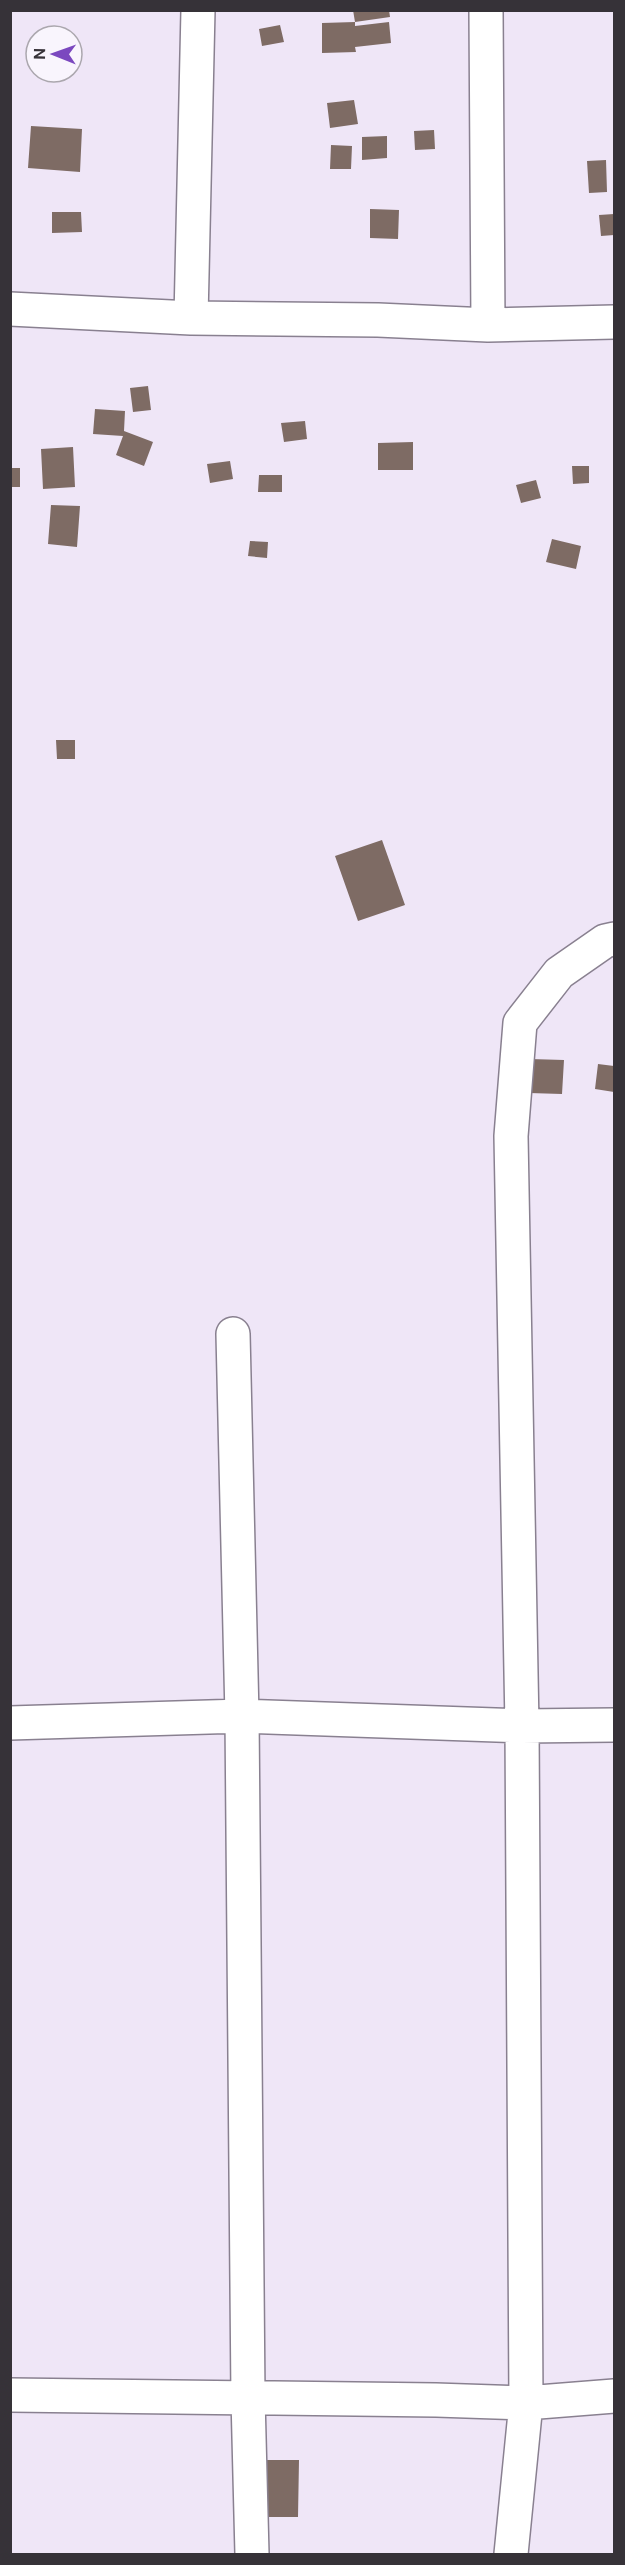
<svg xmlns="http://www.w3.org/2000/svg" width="625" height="2565" font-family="'DM Sans',sans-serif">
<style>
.building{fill:#7e6b64}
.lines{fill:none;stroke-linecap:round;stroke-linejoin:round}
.minor-casing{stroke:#898090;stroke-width:36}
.minor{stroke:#fff;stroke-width:33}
</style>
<rect width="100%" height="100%" fill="#efe6f7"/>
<!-- building -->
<path class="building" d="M353,10H389L390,17L355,22Z
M355,22V26L389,22L391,43L355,47L356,52L322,53V23Z
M280,25L284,42L262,46L259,29Z
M354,100L358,124L330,128L327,103Z
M31,126L82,129L80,172L28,168Z
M434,130L435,149L415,150L414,131Z
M387,136V158L362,160V137Z
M331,145L352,146L351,169H330Z
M606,160L607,192L589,193L587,161Z
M370,209L399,210L398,239L370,238Z
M52,212H81L82,232L52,233Z
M614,214V235L601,236L599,215Z
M148,386L151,410L133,412L130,388Z
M95,409L125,411L124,431L153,442L144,466L116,455L123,436L93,434Z
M305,421L307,439L284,442L281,423Z
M413,442V470H378V443Z
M73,447L75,487L43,489L41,449Z
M230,461L233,479L210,483L207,464Z
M572,466H589V483L573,484Z
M10,468H20V487H10Z
M259,475H282V492H258Z
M536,480L541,498L521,503L516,485Z
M51,505L80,506L77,547L48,544Z
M552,539L581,546L576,569L546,562Z
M250,541L268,542L267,558L248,556Z
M56,740H75V759H57Z
M382,840L405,905L358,921L335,856Z
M530,1059L564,1060L562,1094L529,1093Z
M598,1064L614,1066V1092L595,1089Z
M262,2460H299L298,2517H264Z"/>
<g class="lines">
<defs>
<path id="minor" d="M486,10L488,325
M10,309L191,318L378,320L488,325L614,322
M191,318L198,10
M233,1334L242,1716L248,2398L252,2554
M10,1723L242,1716L522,1726L614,1725
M10,2395L436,2400L526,2403L614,2396
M511,2554L526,2403L522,1726L511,1136L520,1023L559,973L605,941L614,939"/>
</defs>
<!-- minor casing -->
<use href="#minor" class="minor-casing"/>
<!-- minor -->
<use href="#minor" class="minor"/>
</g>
<!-- border -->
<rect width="625" height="2565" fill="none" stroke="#363238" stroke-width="24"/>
<!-- north arrow -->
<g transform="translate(54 54) rotate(271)"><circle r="28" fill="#f9f5fd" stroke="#aba7ae" stroke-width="1.5"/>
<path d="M0-4.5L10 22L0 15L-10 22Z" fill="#7b48bf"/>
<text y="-9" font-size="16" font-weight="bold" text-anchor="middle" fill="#363238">N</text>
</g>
</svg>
